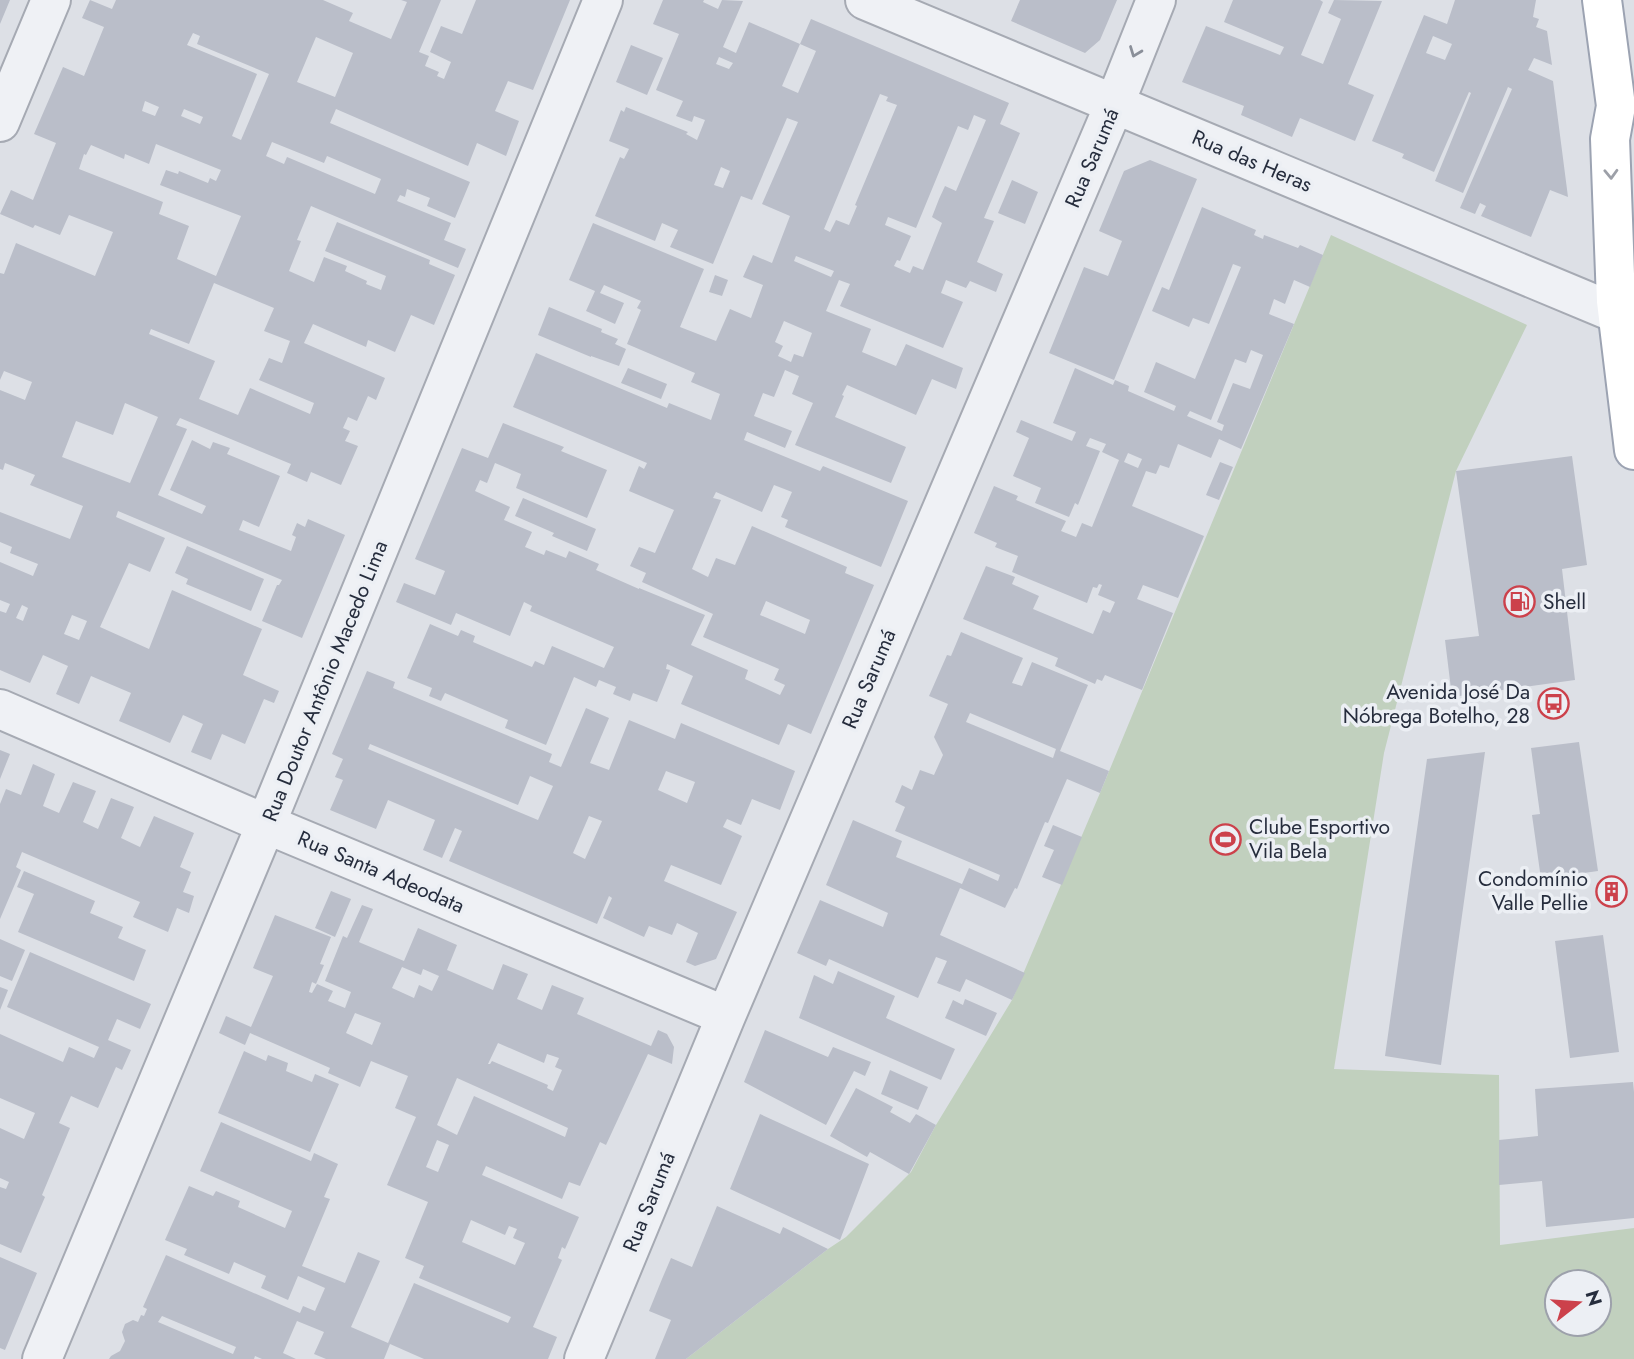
<svg xmlns="http://www.w3.org/2000/svg" width="1634" height="1359" font-family="Jost,sans-serif">
<style>
.green{fill:#c1d0be;fill-rule:evenodd}
.building{fill:#babec9;fill-rule:evenodd}
.lines{fill:none;stroke-linecap:round;stroke-linejoin:round}
.minor-casing{stroke:#a6aab3;stroke-width:42}
.major-casing{stroke:#9ca3b2;stroke-width:42}
.minor{stroke:#eff1f5;stroke-width:38}
.major{stroke:#fff;stroke-width:38}
.oneway{stroke:#8a8f99}
.oneway2{stroke:#9da0a8}
.labels{text-anchor:middle;dominant-baseline:central;stroke-width:7;stroke-linejoin:round;paint-order:stroke}
.street-label{font-size:21px;fill:#262d3d;stroke:#eceff4}
.poi-label{font-size:21px;fill:#262d3d;stroke:#eceff4;text-anchor:start}
</style>
<rect width="100%" height="100%" fill="#dde0e6"/>
<!-- green -->
<path class="green" d="M1331,235L1527,325L1456,471L1384,753L1334,1069L1499,1075L1500,1245L1634,1228V1359H686L828,1249L846,1237L911,1172L936,1125L1012,1000L1100,793ZM1557,1282H1599V1324H1557Z"/>
<!-- building -->
<path class="building" d="M0,0H10L0,24Z
M90,0L112,9L116,0H323L353,13L349,21L391,39L407,2L401,0H441L419,52L429,56L425,66L439,72L437,76L444,79L451,62L430,52L441,26L462,34L476,0H570L533,90L508,81L495,111L519,121L506,156L477,143L468,166L336,109L330,123L470,182L455,218L427,206L430,198L407,189L405,197L400,195L397,201L451,223L444,240L466,249L458,268L311,206L297,240L301,241L289,271L314,282L324,257L347,266L345,271L367,281L366,284L381,290L386,276L325,251L337,222L430,260L429,264L455,275L434,325L411,315L395,352L368,340L366,347L313,324L304,343L385,378L376,400L368,396L357,421L348,417L343,428L350,431L345,441L358,446L341,485L311,472L307,482L287,473L291,464L180,418L176,425L187,429L158,495L202,514L206,506L170,490L192,440L210,449L213,442L230,448L227,454L280,476L259,527L243,520L239,530L291,551L296,537L292,535L297,523L305,527L308,519L345,535L302,638L262,621L277,585H279L282,580L118,511L116,517L165,538L150,572L129,563L100,627L149,649L172,590L262,629L243,675L279,691L274,703L264,699L245,744L222,734L211,760L191,752L203,724L183,715L170,743L145,732L119,721L131,693L91,676L79,704L56,694L68,666L43,655L30,683L0,670V611L6,613L10,604L0,600V562L33,576L38,564L10,553L12,547L0,542V512L70,539L83,506L30,485L35,475L5,463L3,470L0,469V390L25,400L32,382L4,371L0,380V273L4,274L16,243L95,276L113,232L69,215L60,235L35,225L33,228L0,214L11,190L33,200L56,143L34,134L63,67L84,76L104,27L82,18ZM193,33L200,36L197,44L269,74L241,140L232,136L257,74L187,45ZM316,37L353,53L335,97L297,82ZM145,101L159,107L155,116L142,111ZM184,109L203,117L200,124L181,116ZM272,142L324,163L327,156L381,179L375,194L287,157L284,164L266,156ZM156,144L221,170L216,181L210,178L208,183L179,171L178,174L166,170L160,185L241,216L216,276L177,259L189,226L159,214L163,202L79,169L84,154L86,155L91,145L124,159L125,154L149,164ZM214,283L274,308L264,331L290,341L282,363L269,358L259,380L314,403L310,414L250,388L238,415L199,399L215,361L149,334L151,329L189,344ZM125,403L158,417L130,483L62,457L76,421L113,435ZM22,605L28,608L23,621L16,618ZM72,615L87,621L79,640L64,634Z
M663,0H704L703,2L718,9L722,0L743,1L723,47L736,53L749,22L800,44L782,86L798,93L816,51L800,44L811,19L1009,103L1000,124L1020,133L984,218L994,221L977,262L1003,274L996,292L970,281L966,288L946,280L941,293L963,302L943,348L840,306L850,284L839,280L826,311L871,329L862,352L896,366L906,344L963,368L956,389L932,379L916,415L847,385L842,395L844,396L835,417L906,447L891,483L795,445L813,403L792,394L799,376L785,370L774,397L763,393L754,416L792,431L785,448L747,432L744,440L820,471L823,466L908,501L881,567L785,527L788,520L781,517L792,492L774,485L762,512L716,492L713,498L721,500L692,569L708,577L716,558L735,565L752,526L847,567L845,573L874,585L811,734L788,724L779,745L681,704L693,676L667,664L666,669L670,670L657,702L633,693L630,701L613,694L616,687L599,680L596,687L574,677L546,745L505,728L508,720L445,693L441,701L429,696L432,688L407,678L430,624L458,636L461,630L475,636L473,642L532,667L535,661L544,665L552,646L604,668L614,647L530,611L532,606L524,602L510,636L456,613L451,625L396,602L404,583L435,595L445,571L415,559L462,448L488,458L503,423L564,447L561,451L607,470L587,518L516,488L521,474L495,463L487,483L480,480L475,491L510,507L504,520L532,532L525,547L544,555L546,550L566,558L569,551L599,564L596,570L639,589V588L705,615L691,645L748,670L745,679L780,695L785,685L774,680L779,669L703,637L713,614L642,582L646,573L630,566L639,547L655,553L674,510L629,491L639,466L644,469L647,463L513,407L536,353L667,408L669,403L711,420L720,394L691,382L695,373L627,344L641,310L637,308L641,301L604,285L600,293L624,303L615,324L586,311L595,291L569,280L593,223L704,269L680,327L716,341L730,309L751,318L763,285L743,277L753,255L772,263L790,216L762,204L798,122L787,118L752,200L741,196L713,264L670,247L678,230L662,223L655,241L595,216L620,157L624,159L629,149L609,141L621,110L624,112L626,107L688,132L686,134L697,140L705,120L694,116L692,122L676,116L683,101L656,90L679,34L653,24ZM719,57L733,63L729,69L716,64ZM880,94L888,97L886,101L897,105L855,205L857,206L849,225L836,220L830,232L824,229ZM974,115L986,120L956,191L945,186L939,199L932,217L942,223L923,270L913,266L910,273L894,266L897,260L900,261L911,236L885,225L888,217L916,228L958,126L968,130ZM721,167L730,171L723,188L714,185ZM796,256L834,271L831,277L794,261ZM784,321L812,333L803,357L794,354L791,362L778,356L783,346L775,342ZM766,601L810,620L805,634L760,615Z
M1020,0H1117L1100,40L1085,53L1011,21Z
M1233,0H1320L1323,2L1301,55L1323,64L1341,19L1328,13L1334,0L1382,1L1348,84L1374,95L1355,141L1300,118L1292,137L1241,115L1244,106L1182,82L1206,26L1280,55L1284,47L1224,22Z
M1455,0H1536L1533,17L1539,19L1536,27L1547,31L1552,65L1534,58L1528,70L1553,81L1568,197L1550,190L1531,237L1481,216L1486,206L1480,203L1475,214L1460,208L1512,89L1508,87L1463,193L1435,181L1471,93L1469,92L1434,172L1402,158L1404,154L1372,141L1424,15L1447,24ZM1433,36L1452,44L1445,60L1426,53Z
M631,45L663,58L647,95L616,82Z
M1150,160L1197,179L1114,380L1049,353L1084,267L1108,276L1122,241L1099,231L1124,171Z
M1012,180L1038,192L1025,224L998,213Z
M1202,207L1256,230L1254,235L1263,239L1264,235L1298,248L1300,245L1323,255L1310,287L1294,280L1285,304L1274,299L1269,314L1294,324L1241,449L1219,439L1211,458L1178,444L1169,468L1160,465L1156,474L1146,471L1132,506L1204,536L1178,598L1143,585L1137,599L1173,613L1142,690L1105,675L1102,681L1097,679L1095,684L1055,666L1058,658L963,619L986,566L1015,577L1012,584L1039,596L1033,609L1093,634L1103,610L1110,613L1115,602L1098,595L1102,585L1099,584L1097,588L1093,587L1087,603L1012,572L1018,556L995,547L997,543L974,533L994,486L1018,496L1016,500L1066,521L1061,531L1076,537L1082,523L1092,527L1119,460L1102,452L1106,444L1090,438L1086,446L1100,451L1078,505L1075,503L1069,517L1035,503L1041,488L1013,476L1029,438L1016,432L1021,420L1072,441L1076,432L1053,423L1075,368L1113,385L1115,380L1129,386L1128,391L1174,411L1176,406L1144,392L1156,362L1195,379L1241,267L1233,264L1209,324L1193,318L1189,327L1152,311L1162,287L1169,290ZM1251,350L1263,355L1250,389L1233,383L1217,422L1224,425L1222,431L1187,416L1190,411L1211,420L1235,359L1246,363ZM1128,453L1142,459L1138,468L1124,462Z
M715,275L728,280L722,296L709,292Z
M549,307L602,329L601,332L618,339L615,344L626,349L619,366L591,356V357L538,335Z
M628,368L667,384L661,399L621,383Z
M1572,456L1587,565L1562,569L1575,680L1452,697L1445,640L1479,636L1456,471Z
M1220,462L1233,467L1219,500L1206,495Z
M523,498L596,529L587,551L552,536L554,533L515,516Z
M187,546L264,579L251,611L186,584L188,579L175,573Z
M961,632L1023,658L1012,683L1022,686L1032,662L1088,685L1060,751L1109,771L1100,793L1067,779L1048,823L1045,822L1017,889L1015,888L1005,908L960,888L940,935L1025,973L1012,1000L966,979L960,992L937,983L947,961L936,957L918,998L829,959L826,966L797,953L820,900L883,927L888,913L826,885L853,820L902,841L896,857L962,884L969,868L998,881L1000,875L895,831L905,807L895,802L902,785L912,790L920,770L934,775L943,755L934,737L948,704L929,696L947,655L951,656ZM970,713L1056,749L1053,758L966,722Z
M367,671L395,682L393,688L552,754L549,762L561,767L586,708L609,718L590,763L609,770L629,720L675,739L681,723L795,771L780,810L752,799L741,825L727,819L723,827L742,836L721,885L671,865L664,881L737,912L716,959L695,966L686,962L698,933L677,923L672,935L649,926L644,937L603,918L612,898L609,896L597,924L449,861L462,831L455,828L442,858L423,850L435,820L388,800L376,829L330,810L343,780L335,777L343,759L332,754ZM370,744L518,805L530,776L553,786L538,820L368,749ZM666,771L695,782L687,803L658,790ZM589,816L602,821L585,859L573,853Z
M1579,742L1598,871L1541,879L1532,815L1540,814L1531,748Z
M0,750L10,754L0,779Z
M1485,752L1441,1065L1385,1056L1427,759Z
M33,764L55,774L43,806L59,813L73,782L96,791L83,822L98,829L111,798L134,807L121,838L140,847L154,816L194,833L180,867L191,872L183,892L194,896L189,913L177,908L168,932L133,917L140,902L22,852L16,867L21,870L0,919V804L6,789L21,795Z
M1053,825L1082,837L1062,885L1042,877L1054,850L1044,846Z
M24,871L95,901L90,913L123,927L118,938L146,950L134,981L18,932L34,894L17,887Z
M1621,880L1624,899L1600,901L1598,883Z
M331,891L351,899L335,937L315,928Z
M362,905L373,909L359,942L361,943L404,961L418,928L457,945L447,970L493,990L503,964L528,974L517,999L542,1010L552,985L584,998L577,1014L651,1046L658,1030L667,1034L674,1047L672,1064L648,1054L606,1145L600,1142L580,1186L569,1182L562,1199L486,1166L482,1175L579,1217L565,1249L562,1247L558,1258L562,1260L533,1327L557,1337L548,1359H424L390,1344L384,1359H326L314,1354L324,1332L297,1321L283,1353L296,1359H262L255,1356L254,1359H109L111,1356L120,1351L125,1341L122,1332L125,1324L133,1320L138,1322L141,1315L144,1316L147,1309L143,1307L166,1255L300,1313L303,1306L315,1311L325,1288L298,1276L288,1300L261,1288L266,1276L234,1262L229,1274L184,1255L187,1249L165,1240L189,1186L213,1196L216,1191L240,1201L238,1207L285,1228L292,1211L200,1171L221,1122L311,1161L314,1153L338,1164L324,1197L330,1199L302,1266L345,1283L358,1252L380,1261L351,1327L388,1343L414,1283L508,1323L511,1317L419,1278L424,1266L405,1258L428,1202L387,1185L416,1117L395,1108L408,1076L371,1061L360,1087L328,1073L330,1068L250,1033L245,1045L219,1033L226,1016L251,1027L273,976L253,968L275,915L331,937L320,964L324,965L316,984L312,982L309,992L312,993L317,984L333,991L328,1001L345,1008L351,992L325,981L343,936L347,938ZM402,967L421,975L423,969L439,976L432,991L419,985L414,998L392,988ZM355,1013L381,1023L372,1045L346,1033ZM498,1043L544,1063L547,1054L559,1058L555,1067L562,1070L553,1091L547,1088L548,1085L492,1061L490,1064H488ZM457,1078L568,1128L565,1137L474,1096L457,1135L437,1125ZM437,1140L449,1145L438,1172L426,1167ZM471,1220L505,1235L509,1226L517,1229L513,1238L525,1243L515,1265L462,1242ZM162,1316L236,1347L233,1354L158,1322Z
M1603,935L1619,1052L1570,1058L1555,941Z
M0,939L25,950L12,981L0,976Z
M30,952L151,1004L140,1029L117,1019L108,1040L131,1050L122,1070L116,1067L98,1108L71,1096L59,1123L70,1128L42,1195L45,1197L21,1253L0,1244V1187L6,1189L9,1182L0,1178V1128L24,1139L35,1113L0,1098V1034L63,1062L69,1047L94,1058L99,1047L7,1007Z
M838,971L895,996L886,1018L955,1049L941,1080L799,1018L814,975L833,984Z
M0,987L8,990L0,1010Z
M965,999L997,1013L986,1036L945,1018L953,1000L963,1005Z
M765,1030L828,1057L833,1047L871,1062L865,1076L854,1071L826,1125L744,1082Z
M244,1051L266,1061L268,1055L288,1063L286,1071L312,1082L315,1074L339,1084L310,1152L218,1113Z
M890,1070L928,1087L918,1110L881,1094Z
M1633,1082L1634,1092V1218L1546,1227L1542,1181L1499,1185V1140L1538,1136L1535,1089Z
M856,1088L893,1107L890,1112L910,1123L916,1114L936,1125L909,1174L870,1152L867,1157L830,1136Z
M760,1114L869,1164L840,1240L730,1189Z
M717,1206L780,1234L783,1227L828,1249L686,1359H655L671,1320L649,1311L662,1279L671,1258L692,1267Z
M0,1257L37,1273L5,1350L0,1348Z"/>
<g class="lines">
<defs>
<path id="minor" d="M865,0L1618,314L1634,329
M0,122L51,0
M0,709L266,824L726,1016
M42,1359L266,824L603,0
M584,1359L726,1016L1115,103L1156,0"/>
<path id="major" d="M1602,0L1616,106L1610,139L1616,301L1634,450"/>
</defs>
<!-- minor casing -->
<use href="#minor" class="minor-casing"/>
<!-- major casing -->
<use href="#major" class="major-casing"/>
<!-- minor -->
<use href="#minor" class="minor"/>
<!-- major -->
<use href="#major" class="major"/>
</g>
<!-- one-way arrows -->
<defs><path id="oneway-chevron" d="M-2-3.5L2.5 0L-2 3.5" fill="none" stroke-width="1.6" stroke-linecap="round" stroke-linejoin="round" transform="scale(1.75)"/></defs>
<use class="oneway" href="#oneway-chevron" transform="translate(1135 52) rotate(111)"/>
<use class="oneway2" href="#oneway-chevron" transform="translate(1611 174) rotate(88)"/>
<!-- icons -->
<defs>
<symbol id="fuel-ring" viewBox="-11 -11 22 22"><circle r="9.5" fill="#eceff4" stroke="#cc414b" stroke-width="1.5"/><path d="M-5.5-6h7V0h2V4h1.3V-2.5L3-4.5l.8-.8L6-3V5H2.5V1h-1V6h-7ZM-4.2-4.7v3.2H.2V-4.7Z" fill="#cc414b"/></symbol>
<symbol id="bus-ring" viewBox="-11 -11 22 22"><circle r="9.5" fill="#eceff4" stroke="#cc414b" stroke-width="1.5"/><path d="M-5-6H5V4H4V6H2V4H-2V6H-4V4H-5ZM-3.5-4V0h7V-4ZM-3.5 1.2v1.5H-2V1.2ZM2 1.2v1.5H3.5V1.2Z" fill="#cc414b"/></symbol>
<symbol id="stadium-ring" viewBox="-11 -11 22 22"><circle r="9.5" fill="#eceff4" stroke="#cc414b" stroke-width="1.5"/><path d="M0-5a6.5 5 0 1 0 0 10a6.5 5 0 1 0 0-10ZM-3.5-1.8h7v3.6h-7Z" fill="#cc414b"/></symbol>
<symbol id="building-ring" viewBox="-11 -11 22 22"><circle r="9.5" fill="#eceff4" stroke="#cc414b" stroke-width="1.5"/><path d="M-4-6H4V6H1V3H-1V6H-4ZM-2.5-4.3h1.7v1.8h-1.7ZM.8-4.3h1.7v1.8H.8ZM-2.5-1h1.7V.8h-1.7ZM.8-1h1.7V.8H.8Z" fill="#cc414b"/></symbol>
</defs>
<g fill-rule="evenodd">
<use href="#fuel-ring" x="1502" y="584" width="35" height="35"/>
<use href="#bus-ring" x="1536" y="686" width="35" height="35"/>
<use href="#stadium-ring" x="1208" y="822" width="35" height="35"/>
<use href="#building-ring" x="1594" y="874" width="35" height="35"/>
</g>
<g class="labels">
<!-- street labels -->
<g class="street-label">
<text transform="translate(1092 158) rotate(-67)">Rua Sarumá</text>
<text transform="translate(1252 161) rotate(23)">Rua das Heras</text>
<text transform="translate(869 679) rotate(-67)">Rua Sarumá</text>
<text transform="translate(325 681) rotate(-68)">Rua Doutor Antônio Macedo Lima</text>
<text transform="translate(381 872) rotate(23)">Rua Santa Adeodata</text>
<text transform="translate(649 1202) rotate(-68)">Rua Sarumá</text>
</g>
<!-- poi labels -->
<g class="poi-label">
<text x="1543" y="602">Shell</text>
<text x="1530" y="692" text-anchor="end">Avenida José Da<tspan x="1530" dy="24">Nóbrega Botelho, 28</tspan></text>
<text x="1249" y="827">Clube Esportivo<tspan x="1249" dy="24">Vila Bela</tspan></text>
<text x="1588" y="879" text-anchor="end">Condomínio<tspan x="1588" dy="24">Valle Pellie</tspan></text>
</g>
</g>
<!-- north arrow -->
<g transform="translate(1578 1303) rotate(73)"><circle r="33" fill="#eceff4" stroke="#9da1ab" stroke-width="2"/>
<path d="M0-5L12 26L0 18L-12 26Z" fill="#cc414b"/>
<text y="-10" font-size="19" font-weight="bold" text-anchor="middle" fill="#262d3d">N</text>
</g>
</svg>
